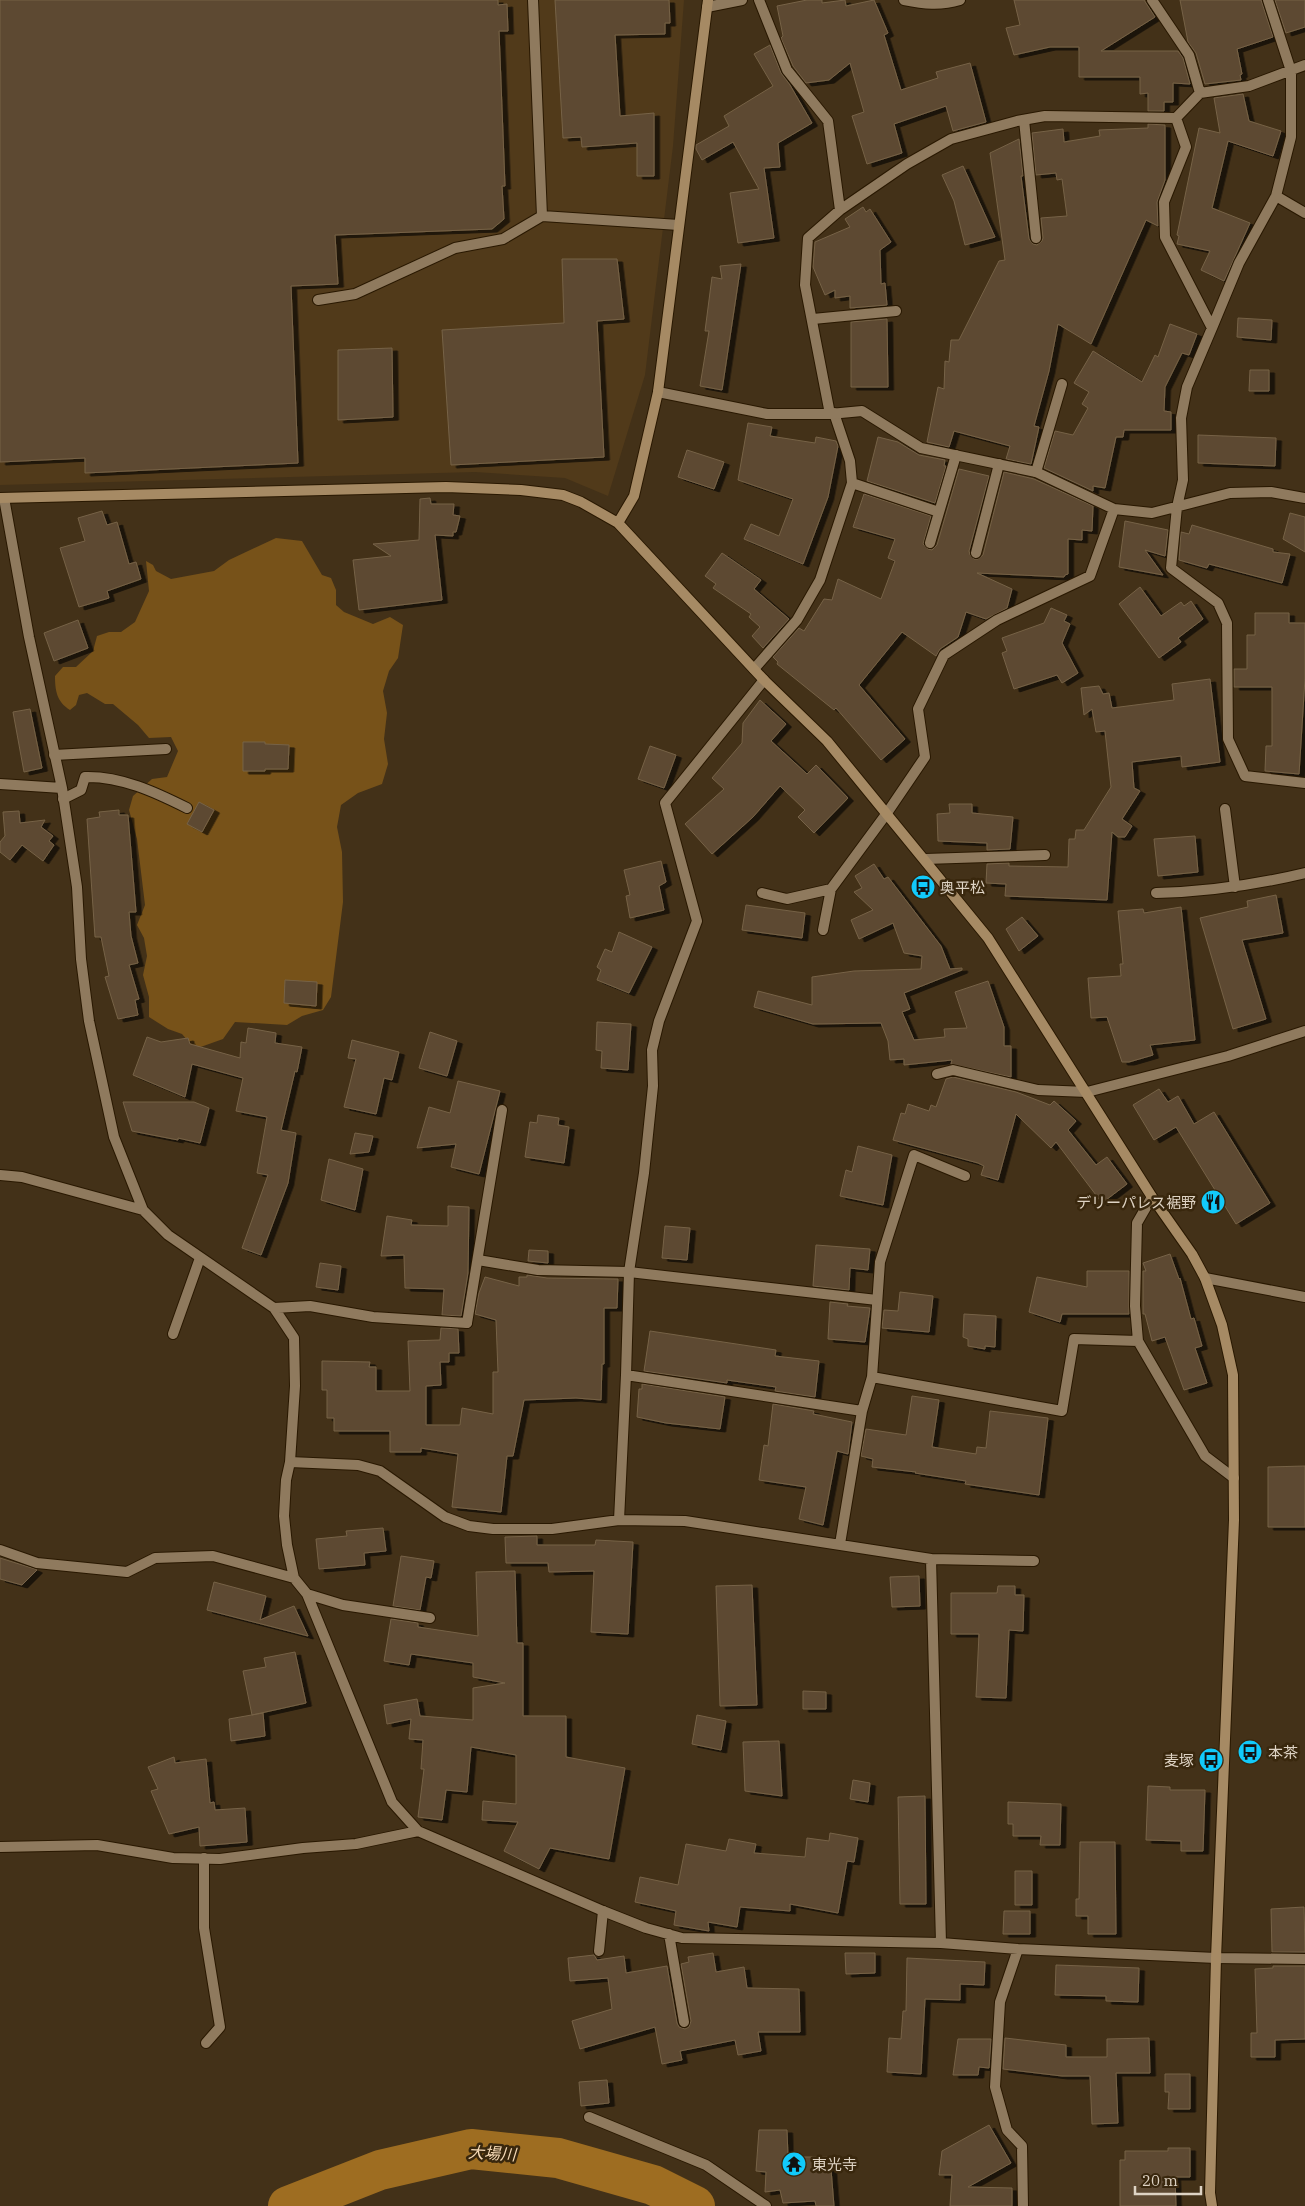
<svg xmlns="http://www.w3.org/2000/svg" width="1305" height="2206" font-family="'IBM Plex Serif','Noto Sans JP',serif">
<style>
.built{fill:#513a1a}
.forest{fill:#775219}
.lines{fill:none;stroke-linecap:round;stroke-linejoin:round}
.river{stroke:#9e6d21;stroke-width:40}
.building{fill:#5d4930;stroke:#766247;filter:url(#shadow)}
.lane-casing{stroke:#291801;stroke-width:12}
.street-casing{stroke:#291801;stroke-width:12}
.secondary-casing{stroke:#291801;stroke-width:12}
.lane{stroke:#8f7a5e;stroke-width:10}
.street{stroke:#8f7a5e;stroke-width:10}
.secondary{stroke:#a68a64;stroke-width:10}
.labels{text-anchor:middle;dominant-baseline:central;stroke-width:5;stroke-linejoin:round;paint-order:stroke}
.poi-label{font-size:15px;fill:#ded3c4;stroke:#39270d;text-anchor:start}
.water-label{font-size:16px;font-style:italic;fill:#f5d9b6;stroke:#39270d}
</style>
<defs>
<filter id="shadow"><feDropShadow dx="5.5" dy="3" stdDeviation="0" flood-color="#0009"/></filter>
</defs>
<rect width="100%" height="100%" fill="#433118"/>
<!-- built -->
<path class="built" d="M0,0H684L673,146L645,375L608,496L565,478L475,472L0,485Z"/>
<!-- forest -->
<path class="forest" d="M276,538L302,541L322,575L331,578L336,590V605L344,612L373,624L390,617L403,625L398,658L389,671L383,691L387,713L384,739L388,764L382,784L358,793L341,805L337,827L342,852L343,902L331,997L323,1010L302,1016L287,1025L235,1022L223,1039L195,1049L182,1034L168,1029L149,1017V997L143,975L147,956L144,938L137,925L145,905L137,839L129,810L133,796L152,779L167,777L178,751L171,737L149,738L138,725L113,704H105L87,693L79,695L76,705L70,710C57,702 55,691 55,676L63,667H76L93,651L97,636L109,632H121L135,622L149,591L146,561L153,565L156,571L171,579L214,571L229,560Z"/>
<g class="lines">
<!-- river -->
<path class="river" d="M288,2206L380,2170L471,2149L558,2158L653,2185L695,2206"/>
</g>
<!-- building -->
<path class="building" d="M0,0H498V5L507,4L508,31H499L505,186H502L504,219L492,229L335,235L338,284L291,286L298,463L85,473V458L0,462Z
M555,0H669L670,23H665V34L615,35L620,116L654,113V176H637V143L582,147L581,137L563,138Z
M807,0H822V3L845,0L846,6L874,0L888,33L884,35L901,90L938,78L936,72L970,63L986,122L953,131L946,106L894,124L902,153L867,164L852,116L864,112L850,63L829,80L806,83L793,66L781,38L783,36L777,6Z
M1014,0H1144L1155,17L1101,51H1178L1183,58L1190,84L1173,83V102H1164V111H1148V93L1140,94V77H1079V47H1050L1014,55L1006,28L1020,25Z
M1180,0H1261L1273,37L1237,49L1242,74L1240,75L1241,80L1205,84L1196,53L1188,42Z
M1275,0H1305V27L1286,33Z
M770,45L781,73L790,85L812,123L778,143L780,167L764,168L774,238L738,243L730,193L759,189L733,142L702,160L696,149V145L729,126L724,116L773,86L754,54Z
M1243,94L1249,121L1281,131L1273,156L1228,141L1212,208L1250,223L1224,281L1201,270L1210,251L1177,244L1179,236L1177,235L1199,128L1220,133L1214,98Z
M1148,124L1165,125V180L1157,202L1158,226L1146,220L1091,344L1058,324L1049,371L1034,426L1039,427L1031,464L1006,459L1010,446L954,431L949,447L927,442L938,387L944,389L945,361L949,362L951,340H959L999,261L1005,260L990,153L1019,139L1023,176H1021L1029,239L1033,244L1037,245L1042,241L1043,238L1041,218L1067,216L1062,179L1057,180L1056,173L1036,175L1032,133L1063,129L1064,142L1100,136L1099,130L1148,128Z
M963,166L995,237L965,245L954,201L942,175Z
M863,207L866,212L870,209L891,242L880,250L881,284L885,283L887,305L850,308V296L835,298V290L825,295L813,267L815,242L850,227L845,219Z
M562,259H617L624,319L597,321L604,457L451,465L442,330L564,323Z
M741,264L722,390L700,386L709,331H705L712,277L722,279L720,266Z
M1238,318L1272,320L1271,340L1237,337Z
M887,319L888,387H851V322Z
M1170,324L1197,334L1189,355L1182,353L1165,387L1164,411L1171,412V430H1124L1123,437H1116L1105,488L1093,486V491L1044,468L1055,431L1073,435L1088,408L1082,404L1089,392L1074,383L1093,351L1142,382L1155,355L1158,357Z
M392,348L393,417L338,420V350Z
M1250,370H1269V391H1249Z
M748,423L772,427L770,436L815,443L816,437L836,441L838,446L828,497L803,564L744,539L751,524L779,536L793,499L738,480Z
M1198,435L1276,438L1275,466L1198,463Z
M878,437L898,442L919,455L945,460L944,466H946L935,503L867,481Z
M687,450L724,462L714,489L678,477Z
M959,469L989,476L969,551L970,555L974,559H978L983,555L1004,472L1034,479L1093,506L1092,531L1082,530V540L1068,539V574L1065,575L1064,577L977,573L1012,589L1007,608L986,619L966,612L958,637L940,649L936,656L902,632L859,685L905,739L881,760L836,708L834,710L777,664L778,662L773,657L799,628L804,631L824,599L832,600L838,579L881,599L895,561L888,558L895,539L853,527L864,494L931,516L923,544L928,549L932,550L937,545Z
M430,498L431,504H454L453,515L460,516L456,532H453V536L435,535L442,600L359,610L353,560L391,556L373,544L419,540L420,499Z
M102,511L107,525L117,522L129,564L136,562L141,579L107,591L109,598L79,607L60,548L85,541L78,518Z
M1290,513L1305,517V552L1283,539Z
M1125,521L1168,530L1165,556L1145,550L1163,575L1119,567Z
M1192,525L1273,549V552L1290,554L1282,583L1209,564L1207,568L1179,560L1181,532L1189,534Z
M722,553L761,580L754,589L789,619L763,648L752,636L760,627L749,617L751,614L713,588L716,584L705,576Z
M1140,587L1161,616L1181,602L1184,606L1191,601L1203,619L1178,638L1181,642L1159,658L1119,604Z
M1051,608L1067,615L1064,621L1070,624L1062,643L1078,673L1062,683L1057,675L1014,689L1002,653L1007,651L1002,638L1044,623Z
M1255,613H1289V623H1305V678L1299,774L1265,771L1266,746H1272V687H1234V669H1247V635H1255Z
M78,620L88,648L54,661L44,633Z
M1210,679L1220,762L1182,767L1181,756L1132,762L1134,788L1140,791L1122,819L1132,826L1125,837H1118L1112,832L1107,900L1005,896L1006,884L986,883L987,864L1009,863V866L1068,867L1069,839H1075L1076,830H1084L1111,787L1105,731L1096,732L1092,709L1084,715L1081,688L1099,686L1103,694L1109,693L1112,708L1174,700L1172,684Z
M760,700L786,724L771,741L807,774L816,765L848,798L814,833L798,817L805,810L780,786L753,817L712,854L685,824L724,789L712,778L742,743L743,723Z
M30,709L42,768L24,772L13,712Z
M243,742H265V744L289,745L288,769H265V771H243Z
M650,746L676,755L664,788L638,779Z
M199,802L214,810L202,832L187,824Z
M949,804H972V813L1013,817L1010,849L987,850V843L938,841L937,814L950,813Z
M119,810V815H128L136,912H129L131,936L138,963L129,965L139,999L135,1000L138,1015L118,1019L105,977L109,976L101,937H95L87,819L100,817L99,812Z
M19,811L20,823L45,820L41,827L53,836L49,841L54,845L43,861L22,845L10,860L0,852V842L5,836L3,812Z
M1195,836L1198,872L1158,876L1154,839Z
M661,861L666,882L659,886L664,910L630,918L626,896L630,895L624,870Z
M874,864L884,879L888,877L941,946L950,969L962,968V970L904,993L910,1009L902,1012L914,1040L945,1037L944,1029L967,1028L955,992L988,981L1004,1027V1046H1011V1077L951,1064L952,1060L904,1065V1059L890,1060L888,1041L881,1023L813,1024L754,1007L758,991L812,1005V977L854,971L921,969L922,956L904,953L893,923L859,939L851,920L873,910L854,892L862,888L855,876Z
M1276,895L1283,933L1242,940L1266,1019L1233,1029L1200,918L1248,907L1247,901Z
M746,905L805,913L802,938L742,930Z
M1181,907L1195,1040L1150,1045L1153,1055L1129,1062H1122L1107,1017L1091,1018L1088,978L1121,976L1120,964H1123L1118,911L1143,909L1144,913Z
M1022,917L1038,936L1019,951L1006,929Z
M619,932L652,947L629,993L597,980L601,970L597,967L605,949L612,952Z
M285,980L317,982L316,1006L284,1003Z
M597,1022L631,1024L628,1070L601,1068L602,1051L596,1050Z
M248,1028L276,1033L275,1043L302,1047L297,1072L295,1071L281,1130L296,1133L288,1183L261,1255L242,1248L268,1175L257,1173L267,1117L236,1111L243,1078L192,1064L185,1097L133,1075L147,1037L161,1042L188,1038L190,1044L240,1058L241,1042L246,1043Z
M430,1032L457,1041L447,1076L419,1068Z
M352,1040L399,1052L392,1080L384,1078L376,1114L344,1107L356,1059L348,1058Z
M953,1077L1016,1092L1050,1105L1054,1101L1076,1121L1068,1130L1096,1165L1107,1157L1127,1184L1102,1203L1056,1142L1051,1148L1016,1114L998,1180L981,1175L984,1166L978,1163L893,1140L901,1113L905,1114L908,1104L929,1111L931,1105L936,1107L946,1079Z
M458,1081L500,1091L479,1174L451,1167L456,1144L417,1148L429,1107L450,1113Z
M1159,1089L1168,1102L1178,1096L1194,1124L1214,1112L1270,1203L1236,1224L1176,1127L1154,1140L1133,1105Z
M123,1102H194L209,1108L200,1143L178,1138V1140L132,1131Z
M538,1115L559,1118L558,1125L569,1127L564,1163L525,1157L530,1122L537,1123Z
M355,1133L373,1136L369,1152L350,1154Z
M858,1146L892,1155L883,1205L840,1196L846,1170L852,1172Z
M329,1159L363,1169L355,1210L321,1200Z
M448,1206L469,1207L468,1273L461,1316L442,1315L444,1289L405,1288L404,1255L381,1256L387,1216L412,1220L411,1225L448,1226Z
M665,1226L690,1228L687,1260L662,1258Z
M816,1245L870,1249L868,1270L850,1268L849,1290L813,1286Z
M529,1250L548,1251V1263L528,1261Z
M1170,1254L1179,1279L1180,1278L1191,1319L1194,1318L1202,1346L1195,1348L1207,1383L1184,1390L1165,1337L1152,1341L1145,1314H1143V1271H1146L1143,1263Z
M320,1263L341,1266L338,1290L316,1287Z
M1087,1271H1129V1314H1062L1060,1322L1029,1312L1037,1277L1087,1287Z
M527,1275L547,1278L618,1279L617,1308H604V1364H602L601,1400L576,1398L524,1400L513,1456H507L501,1512L452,1507L458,1454L421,1448V1452H390V1431H334V1418H327V1390H322V1361L370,1362L369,1367H376V1391H410L408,1341L440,1340L441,1328L458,1329L459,1353H449V1362H440L441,1385L426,1386V1425H460L462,1408L493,1414V1372H498L496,1320L475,1314L479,1293L485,1277L519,1286V1277H527Z
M900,1292L933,1296L929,1332L882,1328L884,1310L898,1311Z
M830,1302L848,1304L847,1306L870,1308L865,1342L828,1339Z
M964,1314L996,1316L995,1347L985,1346V1349L968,1346V1339L963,1337Z
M650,1331L776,1350L775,1356L819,1361L815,1397L775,1391L776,1387L727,1380V1383L644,1371Z
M642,1384L725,1397L720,1429L666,1423L637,1417L639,1389H642Z
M912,1396L939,1400L932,1447L976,1454L977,1447L986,1448L990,1411L1048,1418L1039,1495L965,1484L966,1481L915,1473L916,1472L872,1467L873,1459L861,1456L866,1429L906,1435Z
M773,1404L814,1411L813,1414L852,1422L848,1454L837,1451L823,1525L799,1519L806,1487L759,1480L764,1445L768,1446Z
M1305,1466V1527H1268V1467Z
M383,1528L386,1551L364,1553L365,1565L319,1569L316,1539L347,1536L346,1531Z
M537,1536V1545H595L596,1540L633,1542L628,1634L591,1632L594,1571L549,1572L548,1563H506L505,1537Z
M401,1556L434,1561L431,1578L426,1577L420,1610L393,1606Z
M0,1558L35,1569L37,1570L22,1585L0,1579Z
M515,1571L517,1643H523V1716H566V1757L625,1768L609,1859L550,1848L539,1869L504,1851L518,1822L482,1820L483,1801L516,1804V1755L471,1747L467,1792L446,1790L442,1820L418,1817L424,1769H421L423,1740L409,1739L411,1719L387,1724L384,1705L417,1699L420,1716L473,1720V1688L505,1683L473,1677V1663L411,1654L409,1665L384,1661L391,1619L418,1623V1627L478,1636L476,1572Z
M919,1576L920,1606L892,1607L890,1577Z
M214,1582L266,1596L260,1620L294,1606L308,1636L207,1610Z
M752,1585L757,1705L720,1706L716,1586Z
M998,1586H1015V1595H1024L1023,1631L1009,1630L1006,1698L976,1697L979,1634H951V1593H997Z
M295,1652L306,1703L252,1715L243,1671L266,1667L264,1658Z
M803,1691L826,1692V1709H803Z
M263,1713L265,1736L231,1741L229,1719Z
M697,1715L726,1721L721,1750L692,1744Z
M779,1741L782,1796L745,1791L743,1742Z
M174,1757L175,1763L206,1759L210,1803L214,1802L215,1810L245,1808L247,1842L200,1846L199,1827L169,1834L151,1791L158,1789L148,1767Z
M853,1780L870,1783L868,1802L850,1799Z
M1148,1786L1170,1787V1790H1205L1203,1851H1181V1841L1146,1840Z
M925,1796L926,1904H900L898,1797Z
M1008,1802L1061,1804L1060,1845H1040L1041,1836H1013V1824H1008Z
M830,1833L858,1838L854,1862L847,1861L838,1913L790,1904V1911L740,1907L737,1927L708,1922L709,1931L674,1925L676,1911L635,1902L640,1877L678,1885L686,1844L726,1851L729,1839L756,1844L754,1853L805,1857L807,1838L829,1841Z
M1080,1842H1115L1116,1934H1088V1916H1076V1899H1079Z
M1015,1871H1032V1905H1015Z
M1304,1907L1305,1952H1272L1271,1909Z
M1004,1911H1030V1934H1003Z
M713,1953L716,1972L744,1967L747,1988L799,1989L800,2032H758L761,2051L738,2055L735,2040L680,2051L682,2060L662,2064L655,2027L580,2049L572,2021L612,2009L608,1978L570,1981L568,1958L594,1955L597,1960L624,1956L626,1973L667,1966L677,2023L679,2027L685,2029L689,2027L691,2021L681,1964L689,1962L688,1957Z
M845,1953H875V1973L846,1974Z
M907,1958L985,1962L984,1985L960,1984V2000L925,1999L921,2074L887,2072L889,2038L901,2039L903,2011H906Z
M1056,1965L1139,1968L1138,2002L1106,2001V1996L1055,1995Z
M1273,1966H1305V2039L1275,2040V2057H1251V2033H1257L1255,1969L1273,1968Z
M1005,2038L1066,2045V2057H1107V2039L1149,2038L1150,2073H1116L1118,2123L1092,2124L1090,2076H1062L1003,2069Z
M958,2039H991L989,2068L979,2067L978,2075H953Z
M1165,2074H1190V2109H1168L1169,2092H1165Z
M607,2080L609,2103L581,2106L579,2082Z
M989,2125L1011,2163L968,2187L1012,2188V2206H950L952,2175H939L942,2151Z
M759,2130H787L788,2157H830L834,2206H816L815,2201L783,2203L780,2190L765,2192L766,2172L756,2171Z
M1168,2148H1190V2177H1175L1176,2206H1120V2160H1125V2151H1168Z"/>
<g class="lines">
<defs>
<path id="lane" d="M533,0L542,216
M1024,120L1036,238
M318,300L355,294L455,248L503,239L542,216L679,225
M813,319L896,311
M834,413L850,461L852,483L939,512
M1036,472L1062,384
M930,543L956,455
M976,553L999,464
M754,669L797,620L820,580L852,483
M54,755L166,749
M63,799L81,790L85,777C121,776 155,792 187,808
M1225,809L1235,887
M1156,893C1207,892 1255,885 1305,873
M478,1260L538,1270L629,1272L877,1300
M467,1323L502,1110
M173,1334L200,1258
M204,1858V1928L220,2027L206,2043
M599,1951L603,1911
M589,2117L706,2165L766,2206"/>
<path id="street" d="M759,0L787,70L828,121L840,210
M904,0C924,4 940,6 960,0
M1268,0L1291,71V137L1276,196L1305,213
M707,7L742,0
M1200,93L1249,86L1305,65
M1176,118L1186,147L1164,202L1165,237L1212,328L1187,387L1181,418L1183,480L1177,507L1171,568L1218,603L1227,623L1228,739L1245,776L1305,783
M1212,328L1239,263L1276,196
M658,392L767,414H830L862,411L921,448L1036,472L1114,509L1152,513L1230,493L1271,492L1305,498
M830,414L805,285L808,238L840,210L907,164L951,139L1017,121L1045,116L1176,118L1200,93L1189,55L1152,0
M4,498L29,637L62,788L77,887L81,959L89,1021L114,1137L143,1210L168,1235L274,1308L294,1338L295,1386L290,1462L286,1480L284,1516L287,1545L294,1578L307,1594L392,1802L418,1831L603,1911L646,1928L682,1938L941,1943L1018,1949L1216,1958L1305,1959
M0,784L62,788
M925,859L1045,855
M762,893L787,899L831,889L887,813L925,757L918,709L944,655L997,620L1090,576L1114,509
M823,930L831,889
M937,1074L953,1070L1038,1090L1087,1092L1228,1056L1305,1031
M0,1175L22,1177L143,1210
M1152,1197L1137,1223L1135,1306L1138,1341L1205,1456L1234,1478
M1205,1278L1305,1297
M274,1308L310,1306L373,1317L467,1323
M626,1375L629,1272L644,1173L653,1086L652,1050L659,1021L697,921L665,803L764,680
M872,1377L1062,1411L1074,1339L1138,1341
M290,1462L358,1465L380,1471L445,1517L469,1526L493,1529H552L619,1520L685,1521L931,1559L941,1943
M619,1520L626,1375L862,1411
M840,1544L862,1411L872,1377L880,1262L914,1155L965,1176
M0,1550L37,1563L127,1572L155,1558L213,1556L294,1578
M931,1559L1034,1561
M307,1594L343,1605L430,1618
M0,1847L97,1845L173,1858L220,1859L303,1848L356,1844L418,1831
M669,1934L684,2022
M1018,1949L1000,2002L995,2087L1007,2130L1022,2146L1023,2206"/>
<path id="secondary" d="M0,498L446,487L521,490L563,495L581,502L618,523L764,680L827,741L988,938L1152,1197L1192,1254L1205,1278L1222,1325L1233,1375L1234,1520L1216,1958L1210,2193L1212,2206
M618,523L634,496L658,392L708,0"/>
</defs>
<!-- lane casing -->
<use href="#lane" class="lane-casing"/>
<!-- street casing -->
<use href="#street" class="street-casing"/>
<!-- secondary casing -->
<use href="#secondary" class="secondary-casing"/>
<!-- lane -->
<use href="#lane" class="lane"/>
<!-- street -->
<use href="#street" class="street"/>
<!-- secondary -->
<use href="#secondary" class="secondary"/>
</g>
<!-- icons -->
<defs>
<symbol id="bus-disc" viewBox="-11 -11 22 22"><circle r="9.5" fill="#12cafb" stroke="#39270d"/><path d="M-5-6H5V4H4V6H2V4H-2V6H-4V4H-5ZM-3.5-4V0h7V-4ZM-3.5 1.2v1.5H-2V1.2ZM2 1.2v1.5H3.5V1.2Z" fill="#111"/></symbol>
<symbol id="restaurant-disc" viewBox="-11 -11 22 22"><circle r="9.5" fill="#12cafb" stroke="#39270d"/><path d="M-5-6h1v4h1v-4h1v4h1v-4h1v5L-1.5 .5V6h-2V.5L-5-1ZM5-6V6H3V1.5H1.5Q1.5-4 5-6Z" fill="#111"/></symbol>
<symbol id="temple-disc" viewBox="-11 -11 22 22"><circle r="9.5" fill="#12cafb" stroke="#39270d"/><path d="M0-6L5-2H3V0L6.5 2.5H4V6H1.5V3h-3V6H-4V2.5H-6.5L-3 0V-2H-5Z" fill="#111"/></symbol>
</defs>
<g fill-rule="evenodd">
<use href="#bus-disc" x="909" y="873" width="28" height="28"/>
<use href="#restaurant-disc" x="1199" y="1188" width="28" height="28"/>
<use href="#bus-disc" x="1236" y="1738" width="28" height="28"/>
<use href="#bus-disc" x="1197" y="1746" width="28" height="28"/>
<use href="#temple-disc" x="780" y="2150" width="28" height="28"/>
</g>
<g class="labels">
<!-- poi labels -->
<g class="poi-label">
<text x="940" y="887">奥平松</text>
<text x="1196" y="1202" text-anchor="end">デリーパレス裾野</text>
<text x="1268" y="1752">本茶</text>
<text x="1194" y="1760" text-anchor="end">麦塚</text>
<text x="812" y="2164">東光寺</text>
</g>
<!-- water labels -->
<g class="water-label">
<text transform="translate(492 2153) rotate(3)">大場川</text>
</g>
</g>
<!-- scale -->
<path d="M1135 2186v8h66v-8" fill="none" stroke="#ded3c4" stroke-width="2.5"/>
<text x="1142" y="2186" font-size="15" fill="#ded3c4" stroke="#39270d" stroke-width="4" paint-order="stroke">20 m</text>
</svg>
